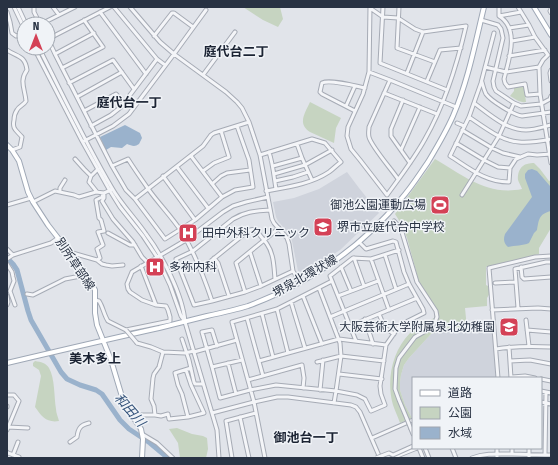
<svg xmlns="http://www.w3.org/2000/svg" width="558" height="465" font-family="'Fira Sans Condensed','Noto Sans JP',sans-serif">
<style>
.built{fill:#cfd3dc}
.green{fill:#c6d4c1}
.water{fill:#9ab2cc}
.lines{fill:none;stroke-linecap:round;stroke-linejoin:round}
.river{stroke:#9ab2cc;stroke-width:5}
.minor-casing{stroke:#a6abb5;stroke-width:5}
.major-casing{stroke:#9fa8b6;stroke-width:6}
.minor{stroke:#f4f5f8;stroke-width:3}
.major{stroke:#fff;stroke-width:4}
.minor-bridge-casing{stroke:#a6abb5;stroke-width:5;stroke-linecap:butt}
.minor-bridge{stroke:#f4f5f8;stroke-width:3}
.labels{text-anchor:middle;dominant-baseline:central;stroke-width:3;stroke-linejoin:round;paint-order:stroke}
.poi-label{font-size:12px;fill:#283243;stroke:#f0f3f7;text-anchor:start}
.street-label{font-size:12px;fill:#283243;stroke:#f0f3f7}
.neighbourhood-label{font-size:13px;font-weight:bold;fill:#1b2333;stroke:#f0f3f7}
.water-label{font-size:13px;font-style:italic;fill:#315078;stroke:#f0f3f7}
</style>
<rect width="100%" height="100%" fill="#e1e4ea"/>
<!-- built -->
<path class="built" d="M347,172L359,188L379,213L340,250L305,273L298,271L291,236L278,221L276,217L273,202L294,198L319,189Z
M492,325L496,378H413V418H412L405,405L400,390V382L401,375L404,365L409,358L431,334L442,330Z"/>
<!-- green -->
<path class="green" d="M243,7H280L283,19L278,27L263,20Z
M523,86L524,87L526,102C520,103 515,99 510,96L514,91V88Z
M310,102L341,118L336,128L334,143L310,132C297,124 305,113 310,102Z
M435,159C464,176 487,196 522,189C521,186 519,183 518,180C517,173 521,165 527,164C530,163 532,163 534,163L540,169L549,181L551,180V228L539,248V254L486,267V285L488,286L490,293L487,298V306L465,308L467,328L442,330L431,334L409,358L404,365L401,375L400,382V390L405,405L412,418L400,423C398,417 395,411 393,405C386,381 392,351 410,333C416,327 426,323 434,318L436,308L419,282L407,238L402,225L395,214Z
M35,361C41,362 46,363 49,368C55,378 54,397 56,409C56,413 58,417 59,421C47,423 42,417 35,407L41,376L39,370L33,366V363Z
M177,428L192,434L203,436L207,438L208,449L206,458H180L178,443L169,429Z"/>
<!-- water -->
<path class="water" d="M125,125L140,133L142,138L139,144C135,147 132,146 127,144L122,148L111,147L106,150L100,137Z
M532,169L537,171L550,186H551V211C539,214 539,219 537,230L534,233L529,243C523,246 515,245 508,247C504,243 503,240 505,234L532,197L525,178V174L528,170Z"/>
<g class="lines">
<!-- river -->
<path class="river" d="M7,258L13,264L17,270L28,311L31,320L61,372L67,379L80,385L96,390L102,394L120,420L129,429L150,443L168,458"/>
<defs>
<path id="minor" d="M14,7L24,28
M18,7L26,24
M34,7V12L40,24
M53,7L59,15
M114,7L157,59L165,65
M130,7L160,42L174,54L226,92L237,102L242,108L249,122L260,155L272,219L274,223L287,238L289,244L293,271L300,282
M370,7L369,72L363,94L348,127L347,136L351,149L360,160L387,195C400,177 414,159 425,139C445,104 457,65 466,26L423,32L415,29L398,18L383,17L370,8
M383,7L380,63L447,90
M399,7L397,48L435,62
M499,7V16C520,29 509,59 504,79L505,83L508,87L525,84L527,95H528L540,94
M518,7L529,25L535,37L548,55L543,60L539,67
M551,9L550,11L551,13
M7,12L10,22L12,33L16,36L24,33
M100,12L146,74
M499,16L521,12
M481,20L498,25L501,29L503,38L493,81L494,87L496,91L514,103L521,106L541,104L550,99L551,96
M41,24L75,7
M509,28L529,25
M494,33L481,83L469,117L450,156C469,168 485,182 509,182L510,168L516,159L528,154L537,155L551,154
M154,36L172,13H174L193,27
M48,39L55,54L112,166L126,190L135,199L165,239L195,220L222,197L235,190L253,187L249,160L237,126
M48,39L110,7
M512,41L535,37
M34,48L82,141L110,191L120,207L143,236L157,257L170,285L181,316L184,320
M39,48C63,95 85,142 112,188C121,204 135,218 146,234C162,255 183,295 185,322L217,430L219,458
M7,50C17,57 25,55 27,70C19,81 25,89 26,101C24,105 19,106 17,110C15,113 14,116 14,120C12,129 16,130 22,137L20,147L12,150
M55,54L94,33
M509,56L545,50
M485,67L506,72L539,67L540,94L551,163
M62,68L103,47L84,20
M551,70L550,73L551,81
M369,72L390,80L456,107
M407,73L423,32
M203,75L235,32
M390,80L369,127C369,130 368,133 369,137C371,146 392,170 398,179
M427,81L440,50L461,48
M482,82C483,86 484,90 486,94C491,101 514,115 522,116L551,112
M69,83L113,60L134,89
M384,93L437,114
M77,97L122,72
M403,100L391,129V136L410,163
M474,103C489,114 506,130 526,130C534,130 543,127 551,125
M346,106L355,86
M84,111L116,94L124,103
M355,111L322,94L320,92L322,83C330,79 355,86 365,88
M469,117C484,127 501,141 519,142C530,143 541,141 551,139
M457,123L464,126
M91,126L111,115L121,107L157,59
M462,130L492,148L503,153L520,157
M84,141L113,126L129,114L174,54L206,10
M456,143L484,160L498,167L510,168
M297,144L302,158L312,180
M401,150L420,107
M269,152C273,164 274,177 276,189
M260,155L312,139L325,143L341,162C337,165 333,169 329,172C311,184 288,187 266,191
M191,156L222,197
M75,159L84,169L91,176L98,169
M112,166L128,159C135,170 142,180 149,190C159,204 172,217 181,231C195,253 204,277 212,301
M273,166L302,158
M177,167L208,208
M203,171L214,163L229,157L221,131
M274,174L305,165L332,150
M91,176L89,182L97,192
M163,176L195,220
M275,181L293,177L308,172
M212,184L221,176L227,173L250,170
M60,192V188L65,180
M104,193V198L102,201L113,219L133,242L142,257L148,263
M462,195L484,160L499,136L514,103
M135,199L203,146L211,135L214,133L249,122
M33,202L55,191L74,195L79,197L96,192L104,193L111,190
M7,205L31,198
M270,210C256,211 246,211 233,219L193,251L176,259L194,305L212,301L245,292L236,263L279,228
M394,221L401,229L417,282L436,311L437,317L435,322L431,328L415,337L399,358L396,368L395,389L399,400L407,419
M108,233L130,245H135
M7,249L13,255
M69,252L97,260L102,264L106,265L112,266L123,265
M250,252L261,286
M385,255L396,289
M214,258L218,263L229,296
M354,258L364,286
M7,259L13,255L51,243L58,238
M371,259L389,310
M97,260L100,258L97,249L103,245L98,232L104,231L101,220L99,218L96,200L102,197L103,194
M7,264L12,272L13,277L14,281L10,291L15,305
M141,266L156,305
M341,267L351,291
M521,267L522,277L524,279L551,277
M201,269L248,231C253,228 255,230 259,234C262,238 265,241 267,244C274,254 274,268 275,279
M495,283L515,282
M319,288L340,343L341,356L336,391L334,403
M245,292L261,286L293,271
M27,294L33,295L65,279L86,275
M7,296L8,302L7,305
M303,296L322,344
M338,296L378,281
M95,300L99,301C103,307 104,315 108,321L126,330L170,321V317L168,310L166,306L156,305L142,300L130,292L128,289L127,284L132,272L186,240L223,212L233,206L246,202L268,197
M291,302L305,348
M518,308L515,269L546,262H551
M277,309L288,353
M492,310L538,308L551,309
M262,314L273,357
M379,314L385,328L394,334
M330,317L409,284
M247,318L263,376
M365,319L373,344
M526,320L529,346
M350,326L417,298
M527,330L551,332
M182,339L189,360L194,382L195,384H203
M356,341L330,276L353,258L371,259L399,250
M137,343L151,347L163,352L185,353L194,351
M509,347L511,378
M496,349C515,346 532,346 551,347
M194,352L237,340
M242,360L212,367L220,398L250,390L276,385L336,391L357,395L365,399L371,411L385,405L381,394L380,386L386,345L400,325L424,313L423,309L409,284L404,272L396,242L393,241L366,249L359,242
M259,361L339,339L386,345
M510,361L530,360L551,364
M317,362L341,356L384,361
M228,363L236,394
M212,367L202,332L212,330L217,346
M339,374L382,379
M512,377L525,376L535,378
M498,378L489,268L535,257L551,256
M541,379L551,381
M248,380L302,365L304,378L303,388
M320,390L323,360
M541,391L551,393
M546,392L545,455H551
M7,395H14L19,401L7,430
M541,402L551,404
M7,406V407
M212,413L254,402L277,397H288L351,405L356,407L360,412L380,458
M131,415H155L154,406L151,399L153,378L154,374L159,367L163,352
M155,415L161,416L168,414L169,419L188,417L204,413L191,385L186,370
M188,417L182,394L178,385L175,373L191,368
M240,417L249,458
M8,427L28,428
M411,429L413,434
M142,434L157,443L173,458
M372,438L413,420
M70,442L77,437C78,429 80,425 89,423
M419,448L423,458
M425,448L429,458
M452,448L456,458
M497,448V458
M512,448V454L545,455
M7,452L8,453L19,457L18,458
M13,455L18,442
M232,458L226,421L256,413
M265,458L254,402L232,322L277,309L332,281
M392,458L417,448
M472,458C485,453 498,454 512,454
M529,458V448"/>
<path id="major" d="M534,7L551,35
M7,145L12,150L19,161L28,192L33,202L48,225L69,252L91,283L95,290V313L97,325L111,360L123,400L127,408L141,429L143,439L142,458
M7,363C58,351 109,339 159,328C175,324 191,320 207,316C221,313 235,310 248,306C307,284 361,248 401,199C411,188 419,175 428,162C437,147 446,132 453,116C468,81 475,44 484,7"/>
</defs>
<!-- minor casing -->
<use href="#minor" class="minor-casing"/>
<!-- major casing -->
<use href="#major" class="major-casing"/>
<!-- minor -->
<use href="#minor" class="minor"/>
<!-- major -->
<use href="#major" class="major"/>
<defs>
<path id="minor-bridge" d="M126,330L137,343
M407,419L411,429
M376,458L389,453L393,455L413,446"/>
</defs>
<!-- minor-bridge casing -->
<use href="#minor-bridge" class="minor-bridge-casing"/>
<!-- minor-bridge -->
<use href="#minor-bridge" class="minor-bridge"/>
</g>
<!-- icons -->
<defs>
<symbol id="stadium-square" viewBox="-11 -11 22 22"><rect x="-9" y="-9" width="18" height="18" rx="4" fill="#d44156" stroke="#f0f3f7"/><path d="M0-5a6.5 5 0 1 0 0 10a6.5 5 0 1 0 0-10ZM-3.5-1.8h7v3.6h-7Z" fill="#fff"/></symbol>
<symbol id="school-square" viewBox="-11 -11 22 22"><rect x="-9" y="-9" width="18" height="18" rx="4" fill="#d44156" stroke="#f0f3f7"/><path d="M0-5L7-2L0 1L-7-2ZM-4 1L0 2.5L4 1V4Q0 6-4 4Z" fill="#fff"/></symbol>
<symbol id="hospital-square" viewBox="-11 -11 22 22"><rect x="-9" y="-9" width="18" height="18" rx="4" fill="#d44156" stroke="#f0f3f7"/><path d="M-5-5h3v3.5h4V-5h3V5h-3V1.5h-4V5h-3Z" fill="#fff"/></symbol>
</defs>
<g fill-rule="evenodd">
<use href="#stadium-square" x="429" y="194" width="22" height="22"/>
<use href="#school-square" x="312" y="216" width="22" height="22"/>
<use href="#hospital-square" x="177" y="222" width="22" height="22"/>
<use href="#hospital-square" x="144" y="256" width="22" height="22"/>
<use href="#school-square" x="498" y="316" width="22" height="22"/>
</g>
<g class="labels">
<!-- poi labels -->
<g class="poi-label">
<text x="426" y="205" text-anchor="end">御池公園運動広場</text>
<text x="337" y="227">堺市立庭代台中学校</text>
<text x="202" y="233">田中外科クリニック</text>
<text x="169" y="267">多祢内科</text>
<text x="495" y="327" text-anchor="end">大阪芸術大学附属泉北幼稚園</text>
</g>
<!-- street labels -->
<g class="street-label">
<text transform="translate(75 264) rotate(56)">別所草部線</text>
<text transform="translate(305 276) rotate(-30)">堺泉北環状線</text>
</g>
<!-- neighbourhood labels -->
<g class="neighbourhood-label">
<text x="236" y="51">庭代台二丁</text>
<text x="129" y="102">庭代台一丁</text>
<text x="95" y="358">美木多上</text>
<text x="306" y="437">御池台一丁</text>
</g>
<!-- water labels -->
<g class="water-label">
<text transform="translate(130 410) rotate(49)">和田川</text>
</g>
</g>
<!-- border -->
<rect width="558" height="465" fill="none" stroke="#283243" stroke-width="16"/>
<!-- legend -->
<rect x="412" y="377" width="130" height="72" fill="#f0f3f7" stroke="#a0a6af"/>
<rect x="420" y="390" width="20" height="6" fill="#ffffff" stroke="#a0a6af"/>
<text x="448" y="397" font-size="12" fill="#283243">道路</text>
<rect x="420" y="407" width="20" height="12" fill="#c6d4c1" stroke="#a0a6af"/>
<text x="448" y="417" font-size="12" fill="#283243">公園</text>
<rect x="420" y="427" width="20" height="12" fill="#9ab2cc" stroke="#a0a6af"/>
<text x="448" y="437" font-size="12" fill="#283243">水域</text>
<!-- north arrow -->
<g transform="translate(36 36)"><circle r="19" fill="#f0f3f7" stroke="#a0a6af"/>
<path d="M0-3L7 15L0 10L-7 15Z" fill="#d44156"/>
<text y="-6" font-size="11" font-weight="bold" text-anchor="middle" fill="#283243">N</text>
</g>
</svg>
